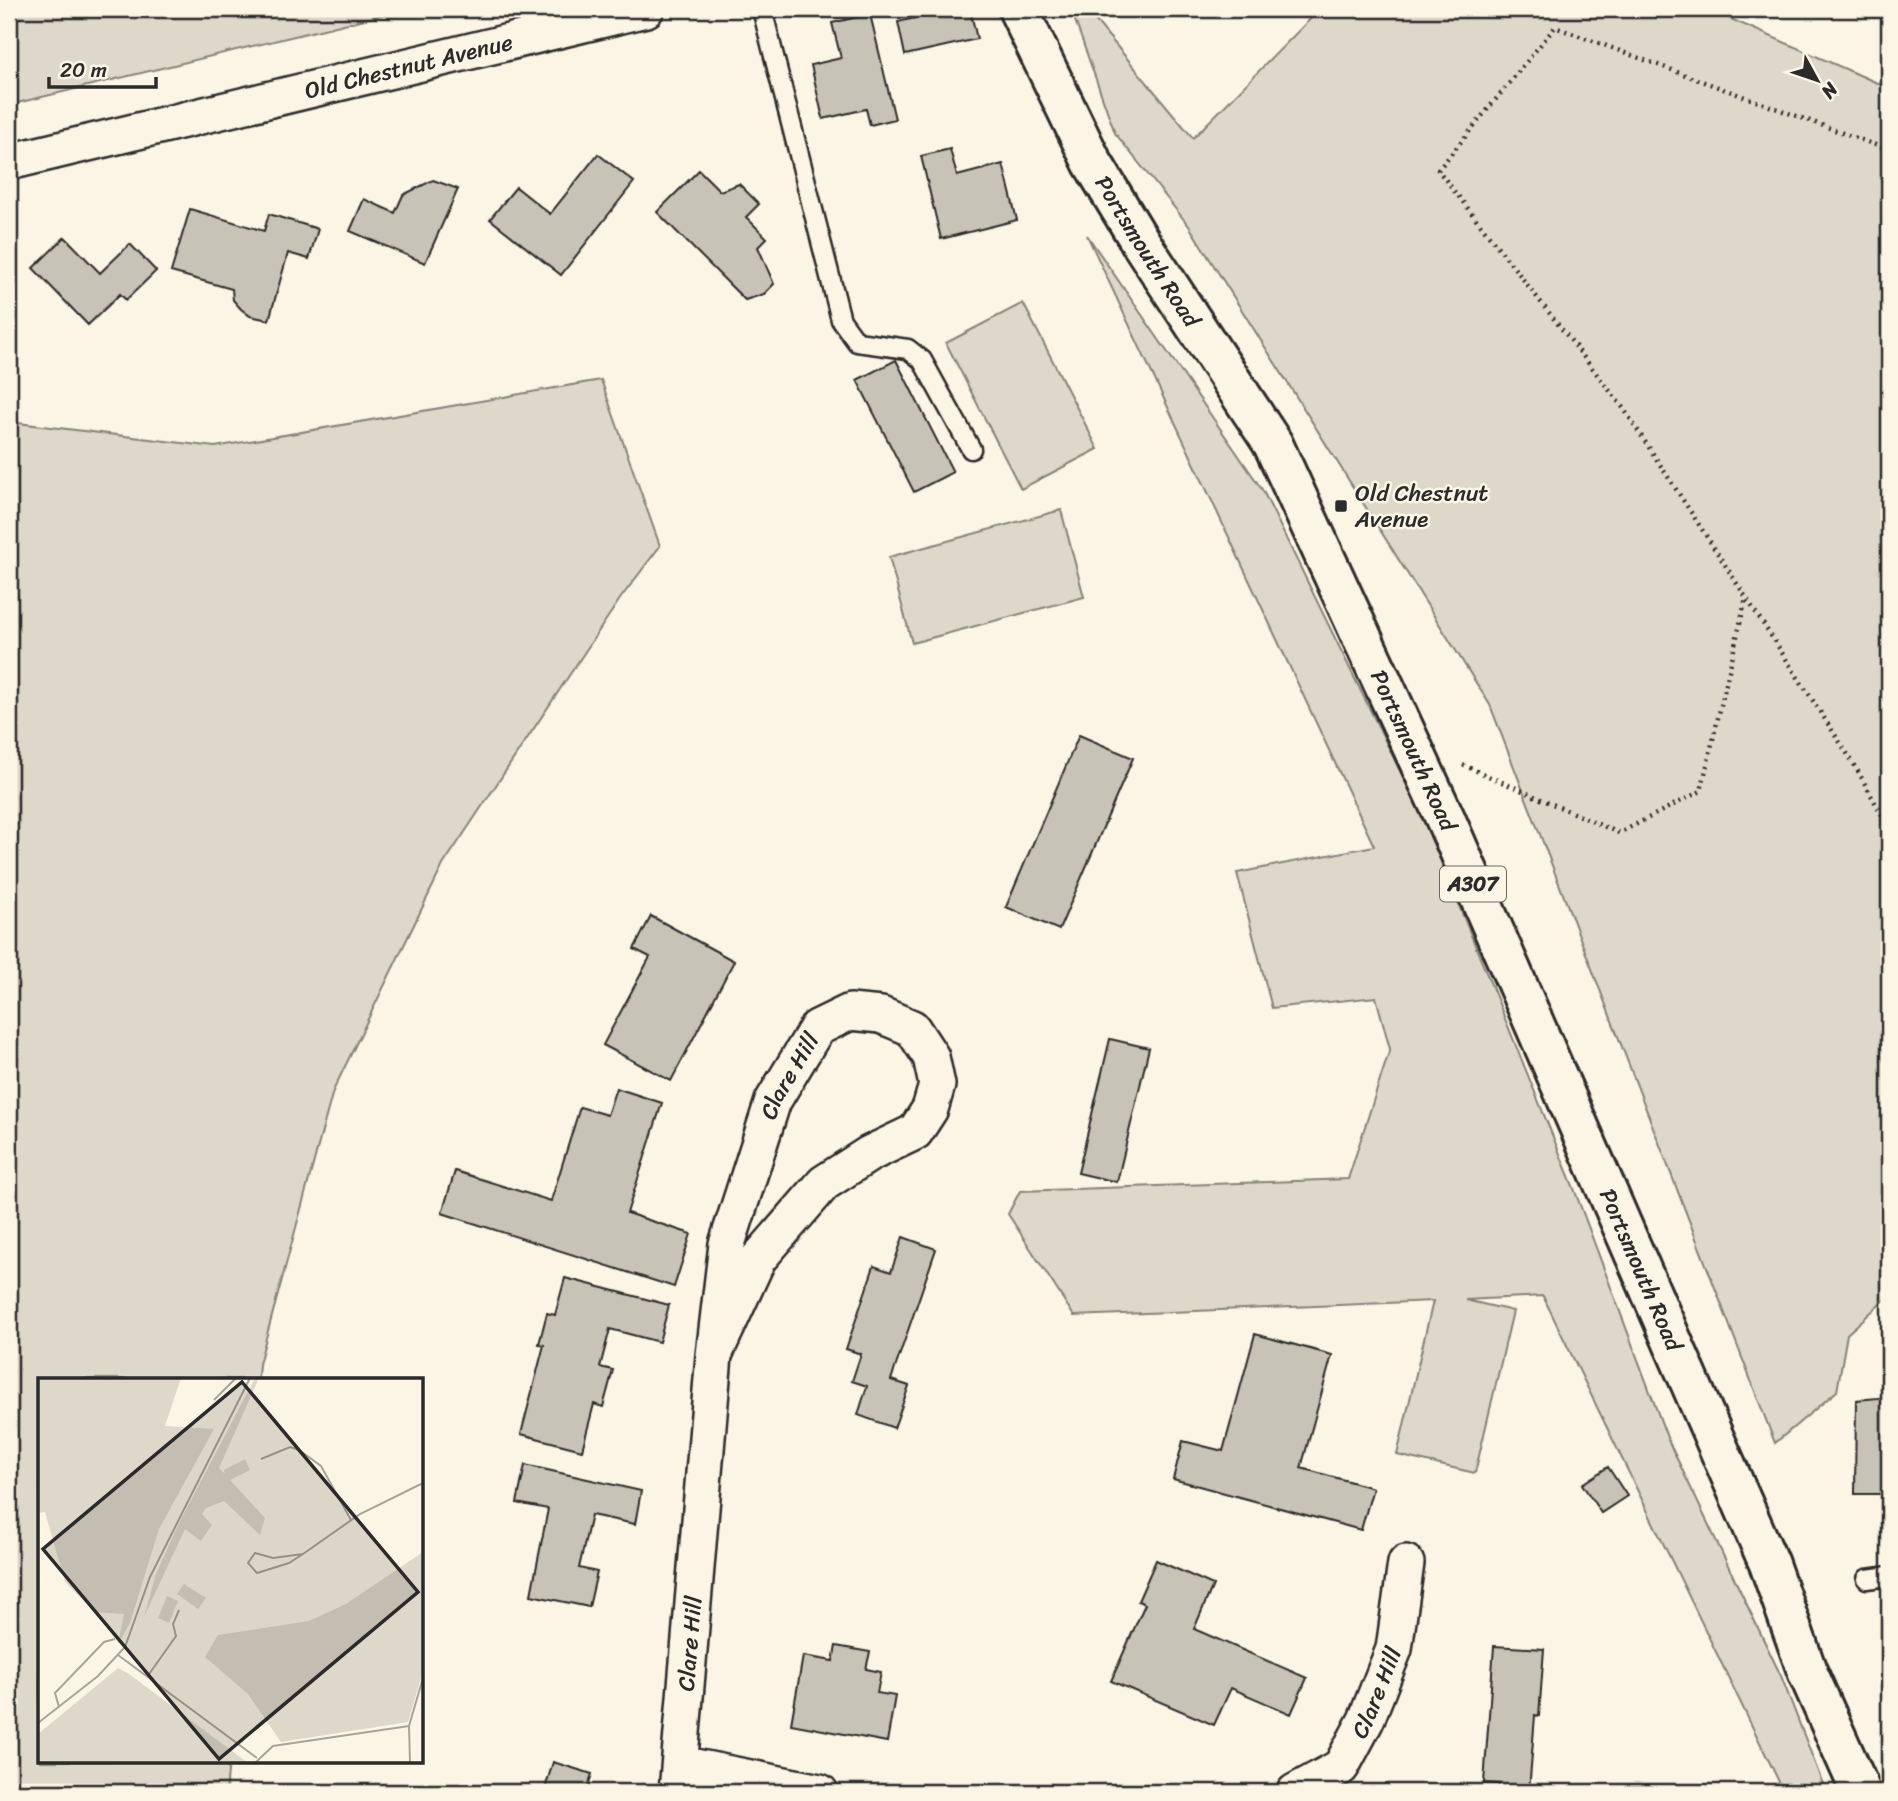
<svg xmlns="http://www.w3.org/2000/svg" width="1898" height="1801" font-family="Sriracha,sans-serif">
<style>
.green{fill:#ded8ca;stroke:#84827a;stroke-width:2}
.building{fill:#c8c3b7;stroke:#2b2b2b;stroke-width:2}
.lines{fill:none;stroke-linecap:round;stroke-linejoin:round}
.service-casing{stroke:#2b2b2b;stroke-width:23}
.minor-casing{stroke:#2b2b2b;stroke-width:40}
.primary-casing{stroke:#2b2b2b;stroke-width:44}
.path{stroke:#2b2b2b;stroke-width:4.5;stroke-dasharray:2 5;stroke-linecap:butt}
.service{stroke:#fcf5e5;stroke-width:18}
.minor{stroke:#fcf5e5;stroke-width:35}
.primary{stroke:#fcf5e5;stroke-width:38}
.poi-dot{fill:#2b2b2b;stroke:#fcf5e5;stroke-width:2.5}
.labels{text-anchor:middle;dominant-baseline:central;stroke-width:5;stroke-linejoin:round;paint-order:stroke}
.shield{fill:#fcf5e5;stroke:#6a6863;stroke-width:2}
.shield-label{font-size:21px;font-weight:bold;fill:#2b2b2b}
.street-label{font-size:23px;fill:#2b2b2b;stroke:#fcf5e5}
.poi-label{font-size:23px;fill:#2b2b2b;stroke:#fcf5e5;text-anchor:start}
.inset-road{fill:none;stroke:#a8a49b;stroke-width:2}
.view{fill:#2b2b2b;fill-opacity:0.15;stroke:#2b2b2b;stroke-width:3.5}
.inset-edge{fill:none;stroke:#2b2b2b;stroke-width:3.5}
</style>
<rect width="100%" height="100%" fill="#fcf5e5"/>
<filter id="ink" filterUnits="userSpaceOnUse"><feTurbulence type="fractalNoise" baseFrequency=".0143" numOctaves="2"/><feDisplacementMap in="SourceGraphic" scale="14" xChannelSelector="R" yChannelSelector="G"/><feConvolveMatrix kernelMatrix="1 2 1 2 8 2 1 2 1" color-interpolation-filters="sRGB"/></filter>
<g filter="url(#ink)">
<!-- green -->
<path class="green" d="M9,9H406L9,105Z
M1071,9H1086L1193,138L1320,9H1708L1889,88V1296L1847,1334L1837,1391L1775,1443L1490,705L1189,226L1115,133Z
M1087,235L1263,491L1425,822L1573,1186L1668,1440L1781,1676L1826,1792H1784L1543,1296L1465,1300L1513,1311L1475,1473L1397,1455L1433,1301L1074,1316L1008,1214L1020,1191L1348,1179L1390,1049L1376,997L1272,1008L1237,873L1374,846Z
M1023,303L1098,449L1021,489L946,343Z
M601,380L660,546L620,599L443,865L333,1091L259,1364L258,1379H40V1761H229L226,1792H9V422L215,447Z
M1061,510L1084,597L912,643L889,557Z"/>
<!-- building -->
<path class="building" d="M921,9H970L977,39L905,55L898,22L923,16Z
M870,14L895,119L870,125L866,109L823,119L811,65L841,58L832,23Z
M950,149L957,176L1003,164L1017,220L941,239L921,156Z
M598,154L634,182L561,275L490,219L516,187L550,214Z
M699,170L720,191L739,184L759,204L746,217L767,238L758,247L774,284L764,294L745,300L657,212Z
M433,180L458,189L425,263L350,231L364,199L395,213L403,195Z
M190,209L264,231L269,214L318,229L309,259L288,253L269,320L250,316L241,309L233,300L232,289L171,272Z
M65,237L100,273L130,244L156,271L126,300L120,294L88,325L33,268Z
M896,360L953,472L914,492L857,380Z
M1079,735L1133,758L1059,930L1006,907Z
M651,916L734,961L671,1081L603,1045L650,957L634,949Z
M1110,1039L1149,1048L1117,1182L1078,1173Z
M616,1088L662,1103L627,1213L691,1234L674,1287L442,1213L455,1171L551,1201L580,1107L607,1115Z
M903,1237L936,1249L891,1380L909,1386L894,1428L858,1415L867,1386L852,1381L861,1354L846,1349L874,1266L891,1272Z
M565,1278L669,1305L659,1342L610,1329L600,1367L613,1370L603,1407L594,1404L582,1450L521,1434L544,1345L539,1344L547,1313L555,1315Z
M1255,1334L1332,1355L1301,1468L1373,1488L1361,1530L1173,1479L1183,1441L1223,1451Z
M1889,1397V1494H1855L1856,1400Z
M525,1465L641,1491L635,1524L591,1515L579,1568L597,1572L589,1607L531,1595L548,1509L517,1503Z
M1608,1467L1627,1496L1601,1513L1582,1484Z
M1156,1560L1213,1585L1194,1629L1307,1678L1291,1714L1231,1688L1214,1725L1111,1681L1145,1604L1138,1601Z
M836,1646L870,1652L866,1669L881,1672L877,1693L895,1696L887,1742L791,1724L803,1656L833,1661Z
M1494,1646L1544,1649L1539,1716L1535,1715L1529,1792H1498L1499,1784L1484,1783Z
M553,1762L592,1774L586,1792H544Z"/>
<g class="lines">
<defs>
<path id="service" d="M762,9L841,320L857,342L908,349L922,360L971,449
M1867,1579L1889,1576"/>
<g id="minor">
<path id="s1" d="M9,162L646,9"/>
<path d="M680,1764L820,1792"/>
<path id="s2" d="M677,1792L714,1355L727,1244L773,1101L817,1028L850,1012L881,1015L912,1028L931,1057L937,1085L930,1109L915,1132L869,1154L824,1183L758,1259L714,1355"/>
<path id="s3" d="M1295,1792L1341,1767L1366,1720L1394,1649L1406,1563"/>
</g>
<g id="primary">
<path id="s4" d="M1018,9L1092,162L1141,243L1273,444L1445,818L1769,1564L1807,1671L1861,1792"/>
</g>
</defs>
<!-- service casing -->
<use href="#service" class="service-casing"/>
<!-- minor casing -->
<use href="#minor" class="minor-casing"/>
<!-- primary casing -->
<use href="#primary" class="primary-casing"/>
<!-- path -->
<path class="path" d="M1889,150L1555,27L1438,170L1624,409L1854,764L1889,828
M1463,765L1619,833L1701,791L1746,598"/>
<!-- service -->
<use href="#service" class="service"/>
<!-- minor -->
<use href="#minor" class="minor"/>
<!-- primary -->
<use href="#primary" class="primary"/>
</g>
</g>
<!-- markers -->
<rect class="poi-dot" x="1334" y="499" width="14" height="14" rx="3.5"/>
<g class="labels">
<!-- shield labels -->
<rect class="shield" x="1440" y="866.5" width="66" height="35" rx="5"/>
<g class="shield-label">
<text x="1473" y="884">A307</text>
</g>
<!-- street labels -->
<g class="street-label">
<text stroke="none"><textPath href="#s1" startOffset="411">Old Chestnut Avenue</textPath></text>
<text stroke="none"><textPath href="#s4" startOffset="275">Portsmouth Road</textPath></text>
<text stroke="none"><textPath href="#s4" startOffset="842">Portsmouth Road</textPath></text>
<text stroke="none"><textPath href="#s2" startOffset="730">Clare Hill</textPath></text>
<text stroke="none"><textPath href="#s4" startOffset="1409">Portsmouth Road</textPath></text>
<text stroke="none"><textPath href="#s2" startOffset="149">Clare Hill</textPath></text>
<text stroke="none"><textPath href="#s3" startOffset="135">Clare Hill</textPath></text>
</g>
<!-- poi labels -->
<g class="poi-label">
<text x="1355" y="493">Old Chestnut<tspan x="1355" dy="26">Avenue</tspan></text>
</g>
</g>
<!-- overview -->
<g transform="translate(38 1378)">
<rect width="385" height="385" fill="#fcf5e5"/>
<path d="M0,0H143L127,48L176,51L121,151L92,245L80,266L86,236L57,234L27,204L7,134L0,135ZM217,0H221L181,90L187,96L186,92L207,81L212,92L192,102L227,140L222,157L186,123L168,130L164,136L174,147L163,163L147,151L106,239L118,196L140,147ZM385,174V293L370,344L243,364L210,316L167,279L180,257L271,243L308,226ZM146,206L168,220L160,231L139,216ZM129,218L140,223L131,245L120,240ZM80,290L91,296L210,385H0V356Z" fill="#ded8ca"/>
<path class="inset-road" d="M176,22L198,0M223,81L252,69L261,72L283,88L313,142M265,176L235,180L217,175L210,185L219,195L251,185L265,176L322,136L385,105M80,277L219,380M109,299L138,258L135,246L141,232M21,329L17,315L66,264L77,261M0,345L60,298L87,269L112,199L212,0M217,385L235,368L371,348M372,385L371,348L385,300"/>
<path class="view" d="M204,4L380,214L181,381L5,171Z"/>
<rect width="385" height="385" class="inset-edge"/>
</g>
<!-- margin -->
<rect width="1898" height="1801" fill="none" stroke="#fcf5e5" stroke-width="35"/>
<rect x="18" y="18" width="1863" height="1766" fill="none" stroke="#2b2b2b" stroke-width="2.5" filter="url(#ink)"/>
<!-- north arrow -->
<g transform="translate(1817 80) rotate(130)" stroke="#fcf5e5" stroke-width="5" paint-order="stroke">
<path d="M0-5L12 26L0 18L-12 26Z" fill="#2b2b2b"/>
<text y="-10" font-size="19" font-weight="bold" text-anchor="middle" fill="#2b2b2b">N</text>
</g>
<!-- scale -->
<path d="M49 77v10h107v-10" fill="none" stroke="#2b2b2b" stroke-width="3.5"/>
<text x="60" y="77" font-size="21" fill="#2b2b2b" stroke="#fcf5e5" stroke-width="5" paint-order="stroke">20 m</text>
</svg>
